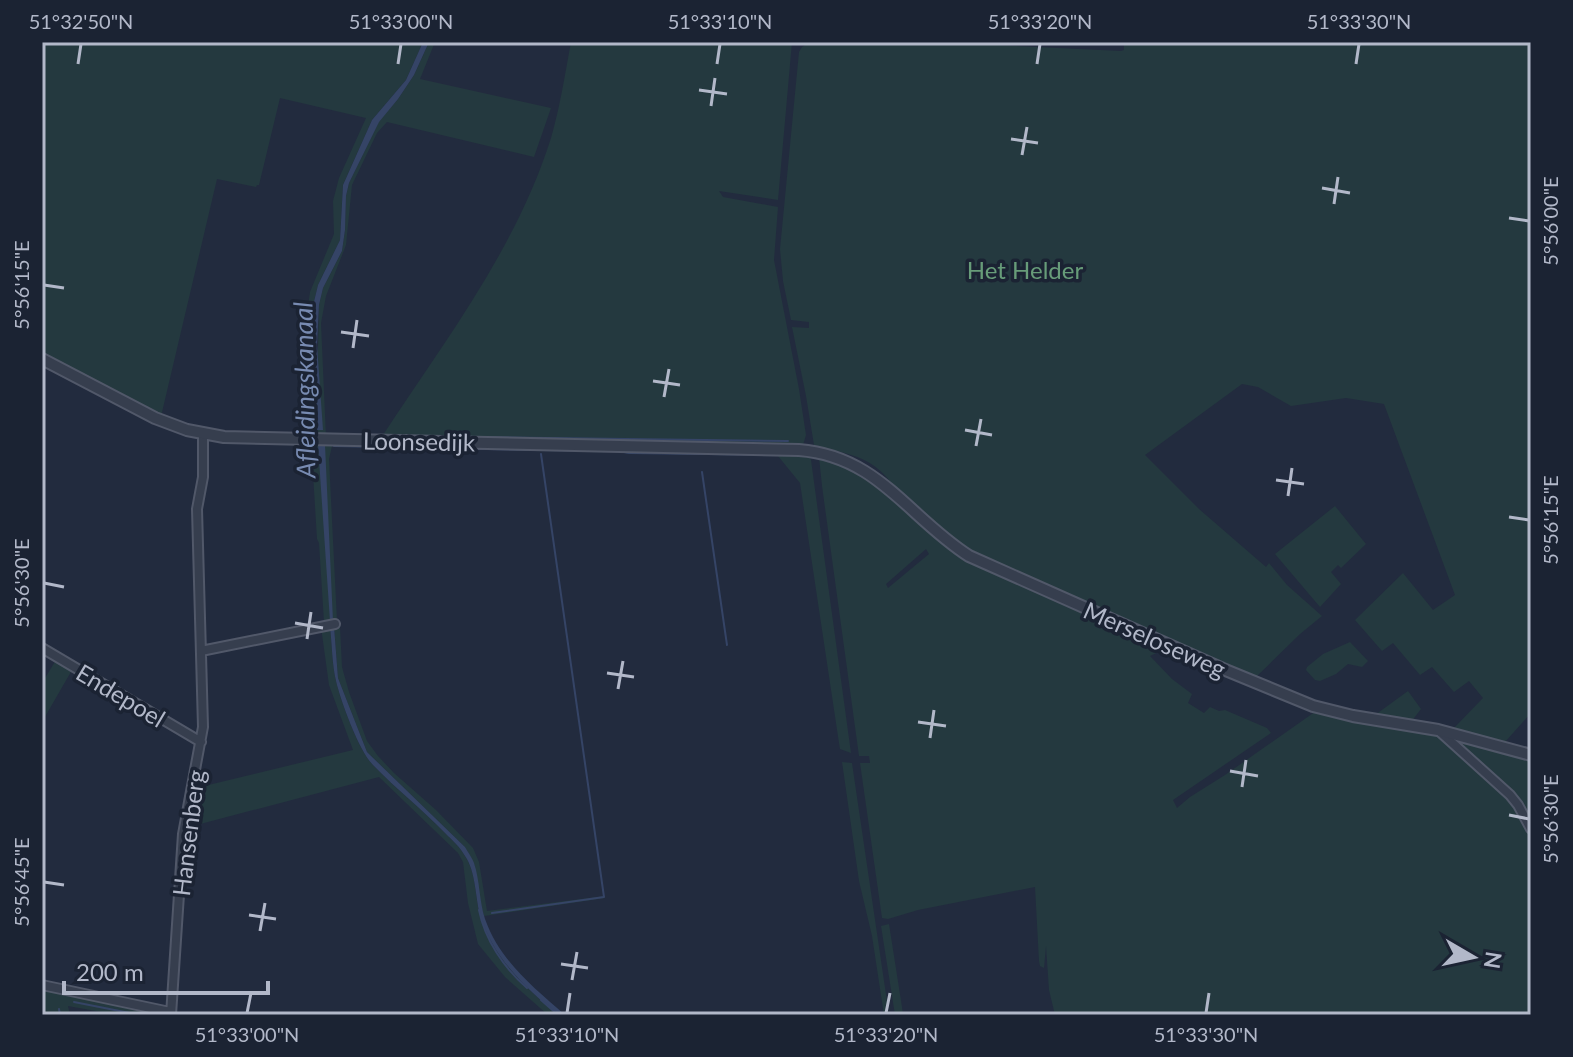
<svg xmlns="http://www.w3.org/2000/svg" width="1573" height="1057" font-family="Lato,sans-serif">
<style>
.green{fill:#24393f;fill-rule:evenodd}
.water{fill:#354466}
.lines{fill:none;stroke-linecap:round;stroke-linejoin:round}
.stream{stroke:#354466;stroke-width:2}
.minor-casing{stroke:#515869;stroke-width:12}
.tertiary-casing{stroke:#515869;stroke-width:14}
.minor{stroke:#363e4e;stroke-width:8}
.tertiary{stroke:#363e4e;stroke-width:10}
.ticks{fill:none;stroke:#b2b8c9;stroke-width:3}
.labels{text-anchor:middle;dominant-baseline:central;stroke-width:7;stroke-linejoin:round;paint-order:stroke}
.park-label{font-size:24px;fill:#679c79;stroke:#1b2333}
.street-label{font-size:24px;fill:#b2b8c9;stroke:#1b2333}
.water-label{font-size:26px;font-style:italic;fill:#788bb2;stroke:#1b2333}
.neatline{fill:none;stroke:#b2b8c9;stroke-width:3}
.ticks-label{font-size:20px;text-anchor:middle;fill:#b2b8c9}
</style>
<rect width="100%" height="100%" fill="#222b3e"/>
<!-- green -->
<path class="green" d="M42,42H423L406,80L372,120L343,185L340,240L318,285L311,314V333L316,430L319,305L323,288L342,251L345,230L346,196L349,183L379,121L398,99L414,75L429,42H435L420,79L551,108L534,157L387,122L377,133L352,185L346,245L326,296L321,323L326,437H311L304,334L310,292L334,234L333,201L339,178L366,118L280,98L259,185H257L256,187L217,179L159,425L42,363Z
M571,42H792L778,200L719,191L723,197L778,207L774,260L799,389L806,435L803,445L381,438C444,342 516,249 551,138C560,107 565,74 571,42Z
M810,42H932L1121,51L1124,50V44H1119V42H1531V713L1505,742L1452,730L1483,698L1469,681L1454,692L1432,667L1420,675L1393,643L1382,651L1355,620L1403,573L1433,610L1455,595L1384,404L1346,398L1291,406L1258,387L1242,384L1145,455L1199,509L1266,567L1269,563L1287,585L1322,616L1300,634L1254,679L1167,648L1150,656L1172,679L1192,694L1188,703L1204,713L1210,707L1219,711L1225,710L1267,728L1271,733L1173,800L1177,808L1190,797L1225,775L1319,709L1453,737L1531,759V1015H1055L1049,990L1046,946L1044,968L1040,966L1039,961L1035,887L918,910L888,919L882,918L860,763H870L869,756H859L822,486L819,457L864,473L905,505C882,461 862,455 815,447L814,445L806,396L792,327L809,328V322L791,320L783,281L780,249L799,52L802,47ZM926,549L929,554L888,588L886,584Z
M306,442H333L329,459L337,621L324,622L319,543L317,539L312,457Z
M778,456H809L811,460L851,753L840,749L839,743L800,483Z
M1335,506L1366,544L1341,568L1338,565L1331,572L1341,584L1320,607L1275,554Z
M330,626C332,644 332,664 336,681C341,702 359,751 373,765C396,789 422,809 445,833C452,840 460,847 465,856C476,872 475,896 480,915C493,958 525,987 558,1015H548L505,977L478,944L468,903L463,862L458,853L379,777L189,827L196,788L353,750L329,685L321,627Z
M334,626L340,627L342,667L349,692L367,741L378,756L394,773L436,810L473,848L479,862L487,911L605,896V898L484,916L479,898L474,864L465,847L367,752L338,678Z
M1350,642L1368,661L1362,667L1348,664L1336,674L1320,681L1315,680L1306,670L1307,667L1323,654Z
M56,660L72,670L42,722V683Z
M1408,691L1421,709L1411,722L1375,715Z
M842,762L852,763L889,1015H884L872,936L859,881Z
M889,924L902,1007L903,1015H895L881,926Z
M42,989L159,1013L163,1015H118L68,1006L70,1015H42Z"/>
<!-- water -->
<path class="water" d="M423,42H429L414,75L398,99L379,122L349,183L346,196L345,230L342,251L323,288L319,305L317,345L323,430H316L311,314L318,285L340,240L343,185L372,120L406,80Z
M318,445H325L333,621H330Z
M334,626L338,678L367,752L465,847C468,852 472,858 474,863C480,881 479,900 485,919C500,961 533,987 565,1015H558C525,987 493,958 480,915C475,896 476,872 465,856C460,847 452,840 445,833C422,809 396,789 373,765C359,751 341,702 336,681C332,664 332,644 330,627Z"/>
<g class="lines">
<!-- stream -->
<path class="stream" d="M385,436L788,441
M334,446L533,450
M541,450L619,451L629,453L784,455
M702,472L727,645
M479,910C485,940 504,968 527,988
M492,913L604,897L541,454
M541,1000L558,1015
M74,1002L140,1015
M59,1009L60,1015"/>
<defs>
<path id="minor" d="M42,648L201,742
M201,651L335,624
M1438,730L1510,795L1518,805L1531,829
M42,985L170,1012
M171,1015L183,834L203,727L197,509L203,477V434"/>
<path id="tertiary" d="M42,359L155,418L187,430L224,437L799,450C878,456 908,517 969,556L1223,669L1313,706L1353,716L1438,730L1531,755"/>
</defs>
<!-- minor casing -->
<use href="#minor" class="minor-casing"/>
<!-- tertiary casing -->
<use href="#tertiary" class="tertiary-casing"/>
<!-- minor -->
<use href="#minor" class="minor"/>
<!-- tertiary -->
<use href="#tertiary" class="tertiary"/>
</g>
<!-- ticks -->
<path class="ticks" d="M78,64L81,44M398,64L401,44M717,64L720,44M1037,64L1040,44M1356,64L1359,44M699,90L727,94M711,106L715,78M1011,139L1038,143M1022,155L1027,127M1322,188L1350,193M1334,204L1338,177M1509,218L1529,221M44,285L64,288M341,332L369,336M353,348L357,320M653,381L680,385M664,397L669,369M965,430L992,435M976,446L981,419M1276,480L1304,484M1288,496L1292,468M1509,517L1529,520M44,583L64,587M295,623L323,628M307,639L311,612M607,673L634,677M618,689L623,661M918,722L946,726M930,738L934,710M1230,771L1258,776M1242,787L1246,760M1509,815L1529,819M44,882L64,885M249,915L276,919M260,931L265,903M561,964L588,968M572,980L577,952M247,1013L251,993M567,1013L570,993M886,1013L890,993M1206,1013L1209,993"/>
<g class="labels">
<!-- park labels -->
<g class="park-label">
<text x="1025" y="269">Het Helder</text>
</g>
<!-- street labels -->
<g class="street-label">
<text transform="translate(419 441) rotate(1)">Loonsedijk</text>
<text transform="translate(1155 639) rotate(24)">Merseloseweg</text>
<text transform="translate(121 695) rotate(31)">Endepoel</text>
<text transform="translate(188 833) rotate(-83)">Hansenberg</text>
</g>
<!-- water labels -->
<g class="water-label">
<text transform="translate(304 390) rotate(-91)">Afleidingskanaal</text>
</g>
</g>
<!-- border -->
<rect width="1573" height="1057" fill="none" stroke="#1b2333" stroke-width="88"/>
<!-- north arrow -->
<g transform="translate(1473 957) rotate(99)" stroke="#1b2333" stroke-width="6" paint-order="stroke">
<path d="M0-6L14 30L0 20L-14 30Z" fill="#b2b8c9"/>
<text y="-12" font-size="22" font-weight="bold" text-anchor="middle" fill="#b2b8c9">N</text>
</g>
<!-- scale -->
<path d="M64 981v12h204v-12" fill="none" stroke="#b2b8c9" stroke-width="4"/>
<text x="76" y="981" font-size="24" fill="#b2b8c9" stroke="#1b2333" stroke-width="6" paint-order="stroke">200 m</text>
<rect x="44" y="44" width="1485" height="969" class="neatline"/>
<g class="ticks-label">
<text x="81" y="29">51°32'50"N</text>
<text x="401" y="29">51°33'00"N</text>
<text x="720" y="29">51°33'10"N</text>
<text x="1040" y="29">51°33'20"N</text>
<text x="1359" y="29">51°33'30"N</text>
<text transform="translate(1551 221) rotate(-90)" y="7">5°56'00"E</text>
<text transform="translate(22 285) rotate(-90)" y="7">5°56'15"E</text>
<text transform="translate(1551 520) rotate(-90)" y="7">5°56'15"E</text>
<text transform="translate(22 583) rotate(-90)" y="7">5°56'30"E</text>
<text transform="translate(1551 819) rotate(-90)" y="7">5°56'30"E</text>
<text transform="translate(22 882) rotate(-90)" y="7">5°56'45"E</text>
<text x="247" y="1042">51°33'00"N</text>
<text x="567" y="1042">51°33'10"N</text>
<text x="886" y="1042">51°33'20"N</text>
<text x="1206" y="1042">51°33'30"N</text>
</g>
</svg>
